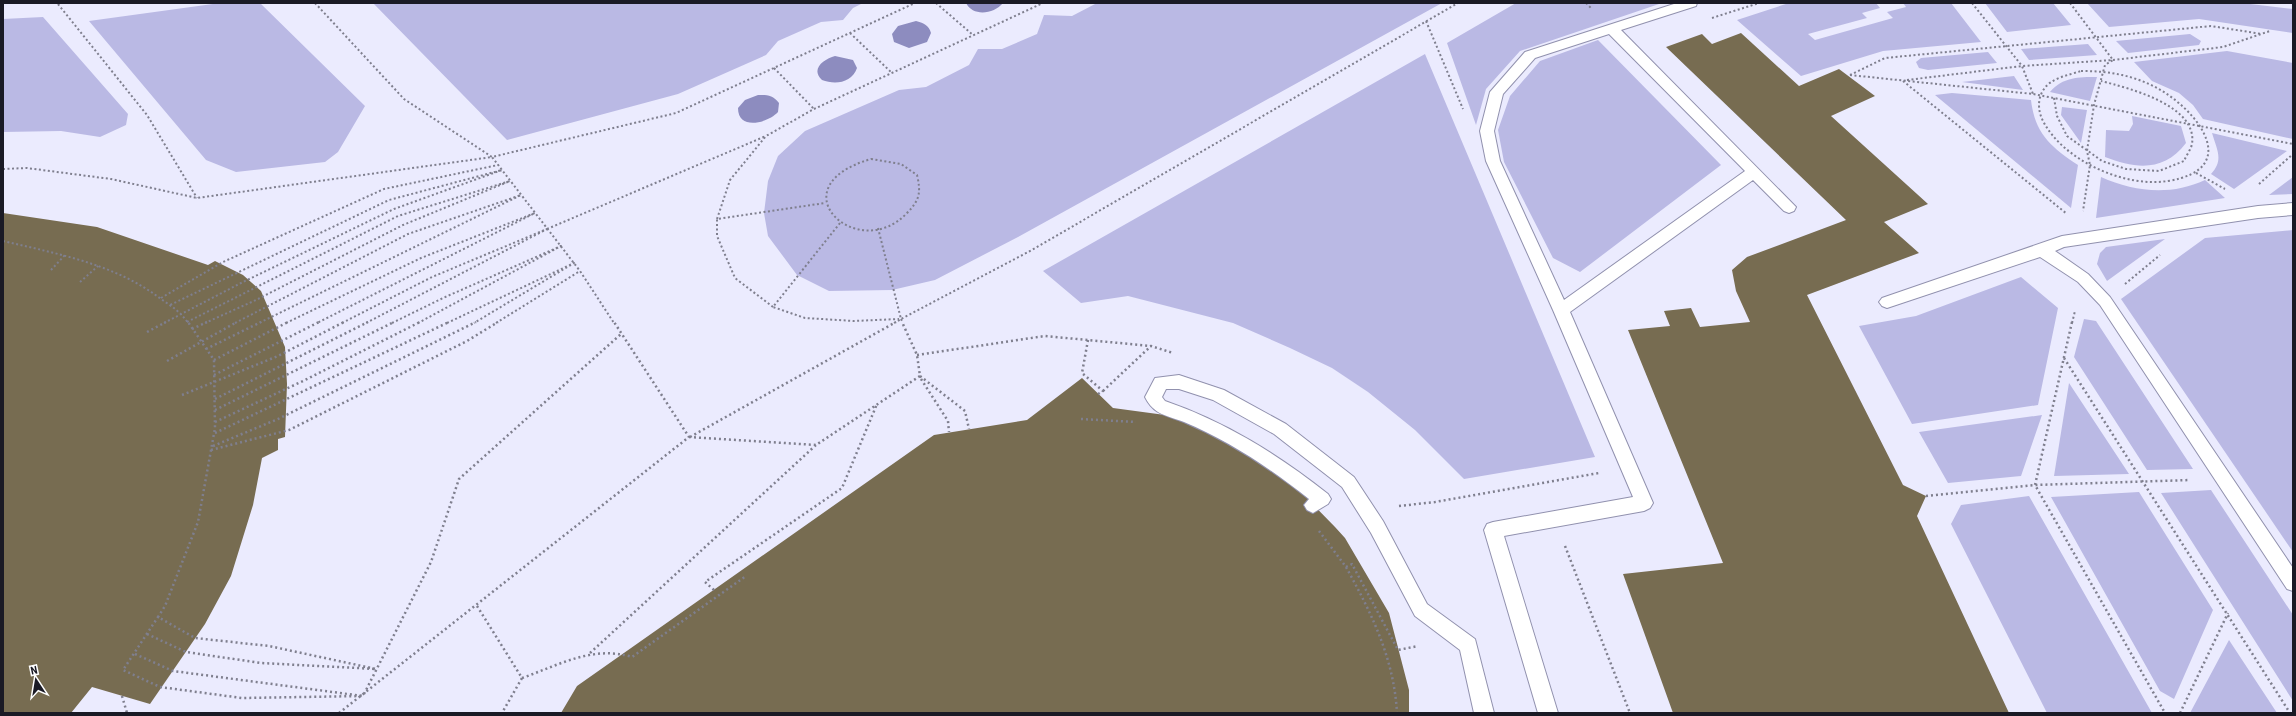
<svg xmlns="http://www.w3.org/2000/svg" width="2296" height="716" font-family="'Roboto Condensed',sans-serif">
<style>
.green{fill:#bab9e4}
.water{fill:#8d8cbf}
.building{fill:#776c51}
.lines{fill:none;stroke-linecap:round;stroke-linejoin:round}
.lane-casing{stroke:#9191ae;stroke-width:2}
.path-far1{stroke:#7f7f8e;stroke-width:2;stroke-dasharray:2 2.5;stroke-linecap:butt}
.path{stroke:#7f7f8e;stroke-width:2.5;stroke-dasharray:2 3;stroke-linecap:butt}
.lane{fill:#fff;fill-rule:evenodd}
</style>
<rect width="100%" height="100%" fill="#ebebfe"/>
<!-- green -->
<path class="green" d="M220,3H260L365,106L338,152L325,162L236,172L206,160L89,21Z
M373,3H863L853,8L843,20L821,22L778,41L766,55L678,94L507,140Z
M1097,3H1442L1018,237L935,280L892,290L829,291L797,275L768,236L764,213L768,181L778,156L805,131L899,90L926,87L969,65L978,49H1002L1037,34L1044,15L1072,16Z
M1516,3H1662L1520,51L1486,89L1476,125L1447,43Z
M1789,3H1876L1880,8L1862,13L1867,18L1808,34L1815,40L1893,18L1887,12L1906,7L1903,3H1951L1981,42L1883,51L1801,76L1737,20Z
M1985,3H2053L2071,25L2007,32Z
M2087,3H2242L2293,9V33L2199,19L2109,27Z
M43,17L128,114L126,125L100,137L61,131L3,132V19Z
M2190,34L2201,41L2199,45L2128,53L2116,41Z
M1598,40L1721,165L1580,272L1553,258L1504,162L1498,130L1510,96L1540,61Z
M2088,44L2097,55L2029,60L2021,49Z
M2227,51L2293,63V139L2203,119L2193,105L2179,93L2152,81L2134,62Z
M1988,52L1997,63L1928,70L1919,68L1916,62L1921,58Z
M1425,54L1595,457L1464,479L1415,430L1368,392L1332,368L1290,348L1233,323L1128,296L1081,303L1043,271Z
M2014,76L2023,90L1962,82Z
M2097,77L2090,101L2050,92C2063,77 2078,77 2097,77Z
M1952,93L2031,100C2035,134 2051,147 2078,165L2071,208L1935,95Z
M2062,107L2087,110L2081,143L2061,115Z
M2132,116L2181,126L2186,143C2164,172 2136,169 2105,157L2106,130L2129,131L2133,124Z
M2212,133L2287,151L2234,189L2211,174C2224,160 2217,150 2212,133Z
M2101,177C2134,192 2171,196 2205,180L2225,198L2096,218Z
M2293,177V194L2269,195Z
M2293,230V552L2121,299L2205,238Z
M2165,239L2107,281L2097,264L2100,253L2106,247Z
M2021,277L2058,308L2038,405L1912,424L1859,326L1916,316Z
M2084,319L2096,321L2193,469L2147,470L2074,357Z
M2069,383L2129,474L2054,476Z
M2042,415L2021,476L1948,483L1919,432Z
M2211,490L2293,615V701L2161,493Z
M2139,492L2213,610L2174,699L2160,691L2051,497Z
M2029,496L2152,713H2047L1951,524L1961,505Z
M2229,640L2277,713H2190Z"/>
<!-- water -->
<path class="water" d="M966,3H1003C994,14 973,17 966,3Z
M916,21C923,23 929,25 931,33L927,42L909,48L894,42L892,34L898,26Z
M835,56L853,60L857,68C852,83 835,85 822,80C810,69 824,59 835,56Z
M758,95C767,95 773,95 779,103L778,112C768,123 738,131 738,108L745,100Z"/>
<!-- building -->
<path class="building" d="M1741,33L1799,86L1839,69L1875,96L1831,116L1928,204L1884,222L1919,253L1807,295L1903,485L1926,496L1917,516L2009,713H1673L1623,574L1723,563L1628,330L1670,326L1664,311L1691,308L1700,327L1750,322L1736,291L1732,270L1747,257L1846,220L1666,47L1702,34L1712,44Z
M3,213L97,227L208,265L215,261L243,275L261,291L285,347L287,384L285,437L278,439V450L262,458L253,505L231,576L205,624L150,704L92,687L71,713H3Z
M1082,378L1113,408L1165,415L1189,421L1241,449L1291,482L1335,527L1345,538L1389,613L1409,690V713H561L577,686L934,435L1027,420Z"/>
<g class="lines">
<defs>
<path id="lane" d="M1677,3H1697L1696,6L1621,30L1796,207L1794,211L1789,213L1784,211L1753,180L1570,312L1653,503L1650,508L1644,511L1504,536L1558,713H1538L1484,530L1487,524L1493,522L1633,497L1553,310L1486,161L1480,131L1490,92L1525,52ZM1609,34L1745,171L1564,300L1500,161L1494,131L1503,94L1535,58Z
M2293,203V215L2258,218L2064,247L2055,251L2088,274L2110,297L2293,568V591L2287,589L2100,305L2078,282L2040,257L1887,308L1882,306L1879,302L1882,298L2062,236L2258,206Z
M1179,375L1224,390L1286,424L1354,477L1383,521L1427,604L1475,639L1494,713H1474L1460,650L1415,616L1371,533L1342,487L1274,434L1213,400L1179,389H1166L1162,397L1165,401C1226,422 1277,454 1328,494L1331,499L1328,504L1313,513L1307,510L1304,505L1309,499C1270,468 1229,441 1184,422C1166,415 1154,415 1145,397L1155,378Z"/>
</defs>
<!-- lane casing -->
<use href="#lane" class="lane-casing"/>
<!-- path-far1 -->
<path class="path-far1" d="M315,3L404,99L492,157L676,113L915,3
M936,3L973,35
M1586,3L1591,8
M1972,3L2022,66L2033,94
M2070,3L2113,60L2105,65L2094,105L2087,151L2090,165L2083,211
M58,4L147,115L197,198
M1712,18L1759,3
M1426,21L1463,109
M850,33L892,73
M774,68L814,109
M2081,71C2108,71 2133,75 2157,88C2198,110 2243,169 2168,181C2124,188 2063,160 2043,121C2038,111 2037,99 2044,89C2051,78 2069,75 2081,71Z
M1850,75L2033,94L2293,144
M1850,75L1885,58L2211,26L2262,34
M1907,80L2022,66L2113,60L2223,47L2270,31
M1903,81L2067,214
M2054,98L2057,116L2067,136L2102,161L2126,169L2159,171L2184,161C2186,156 2191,149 2192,144C2198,105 2128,88 2101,81
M871,159L901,164L917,175C921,192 920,200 907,213C858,265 774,187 871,159Z
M3,169L27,168L111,179L197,198L492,157L580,271L614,323
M2196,173L2225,189
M2259,184L2293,154
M717,219L730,180L766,136L814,109L1043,3
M840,223L773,307L805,318L854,321L899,319
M878,228L901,319L1030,251L1458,3
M547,229L766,136
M3,241C58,254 115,264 161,299C171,306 181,312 188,323
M51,270L65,255
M80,282L98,266
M2125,284L2160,255
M161,298L223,262L384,189L498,165
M773,307L735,278L717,236V219L825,203
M901,319L903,323
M187,322L398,216L510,181L403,225L256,300L205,323
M164,323L241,283L394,209L502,170L389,200L170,305
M235,323L408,234L521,195L259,323
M286,323L421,258L535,213L317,323
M342,323L432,277L547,229L366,323
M392,323L443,298L561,246L418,323
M447,323L574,263L474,323
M496,323L580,271
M894,323L901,319
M2072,323L2075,311"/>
<!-- path -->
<path class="path" d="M2072,322L2035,485L2165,713
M192,329L207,322
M147,332L166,322
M1088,340L1082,373L1103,391L1098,394
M206,349L261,322
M917,355L1045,336L1151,346L1173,353
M2064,358L2290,713
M214,360L288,322
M167,361L237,322
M214,375L319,322
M920,376L965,411L969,429
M921,379L948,421L949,432
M1103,391L1151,346
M182,395L278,356L344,322
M215,399L368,322
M215,410L394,322
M1081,419L1136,422
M215,422L303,381L420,322
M215,433L449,322
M689,437L816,445L920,376L917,355L902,322
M690,437L896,322
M213,446L278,419L476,322
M211,450L289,430L467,341L498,322
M1926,496L2035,485L2190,480
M1399,506L1435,502L1599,473
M1319,531L1346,567L1352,564L1398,650L1418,646
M1565,546L1630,713
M1346,567C1372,614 1394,659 1397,713
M714,590L705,582L842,488L877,404
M477,606L522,678L502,713
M147,634L186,652L261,663L376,669L269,646L195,638L158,617L165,606L198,522L215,428L214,360L188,322
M590,653L816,445
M135,654L173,671L363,696L242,698L160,687L123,670L158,617
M522,678C559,665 593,645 632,657L746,576
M364,694L431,562L459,479L621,334
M122,696L127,713
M339,713L689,437L614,322
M2180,713L2228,613"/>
<!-- lane -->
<use href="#lane" class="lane"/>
</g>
<!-- border -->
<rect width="2296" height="716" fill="none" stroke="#1a1a25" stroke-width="8"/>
<!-- north arrow -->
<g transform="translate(36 680) rotate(348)" stroke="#ffffff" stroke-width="3" paint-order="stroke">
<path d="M0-3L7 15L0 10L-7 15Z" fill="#1a1a25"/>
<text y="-6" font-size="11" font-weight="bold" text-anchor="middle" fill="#1a1a25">N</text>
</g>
</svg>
